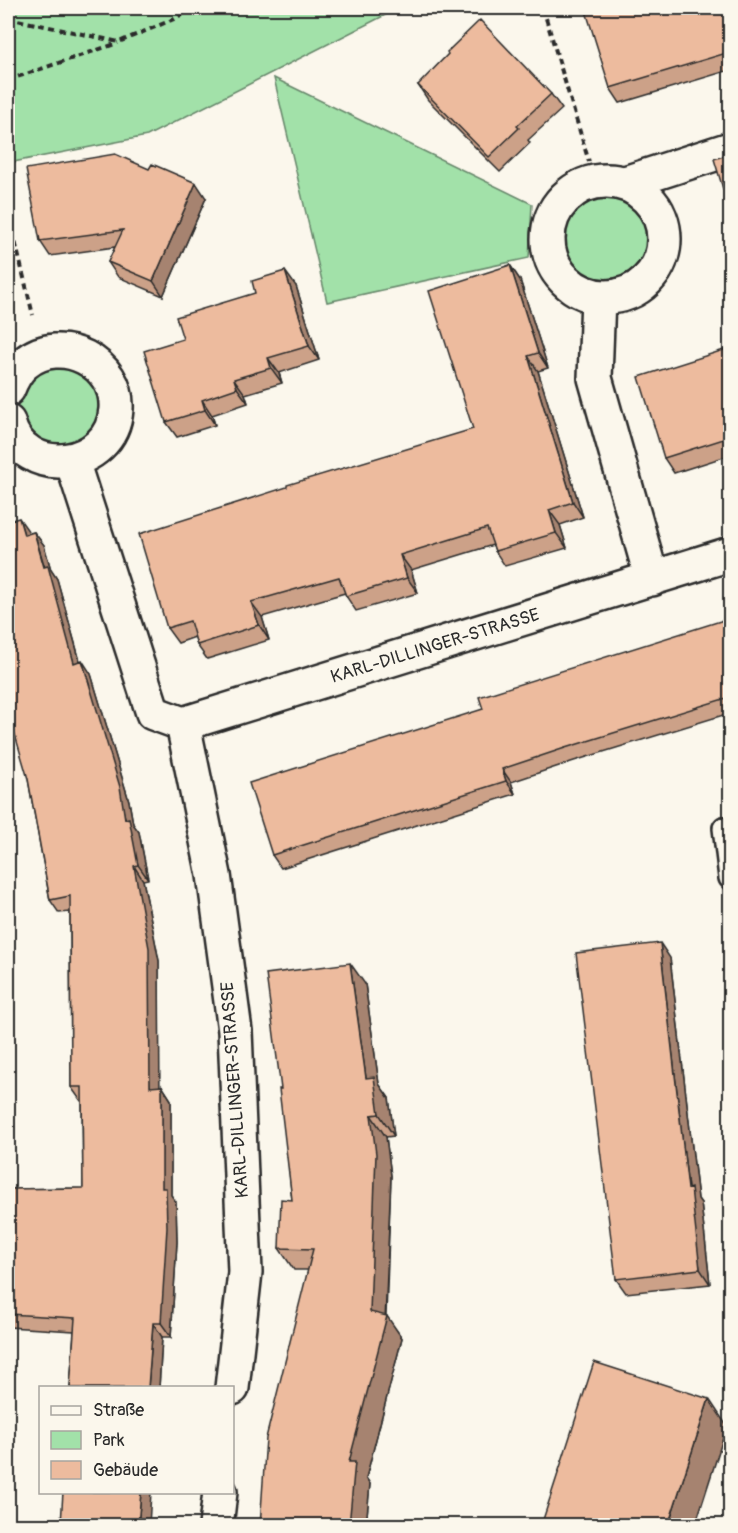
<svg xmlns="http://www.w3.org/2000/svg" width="738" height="1533" font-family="Pangolin,sans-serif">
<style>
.green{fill:#a2e1a9;stroke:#66866a;stroke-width:1.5}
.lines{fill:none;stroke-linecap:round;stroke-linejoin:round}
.service-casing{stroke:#2b2b2b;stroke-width:26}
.minor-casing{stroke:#2b2b2b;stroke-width:38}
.path{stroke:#2b2b2b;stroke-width:4;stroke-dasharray:6 4.5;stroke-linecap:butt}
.service{stroke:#fbf7ec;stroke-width:21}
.minor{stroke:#fbf7ec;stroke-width:33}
.wall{fill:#cca188;stroke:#2b2b2b;stroke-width:1.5}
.shaded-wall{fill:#a6836f;stroke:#2b2b2b;stroke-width:1.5}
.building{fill:#edbb9e;stroke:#2b2b2b;stroke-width:1.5}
.labels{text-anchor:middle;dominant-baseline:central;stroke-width:4.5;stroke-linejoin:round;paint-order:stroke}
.street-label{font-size:18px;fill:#2b2b2b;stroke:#fbf7ec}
</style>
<rect width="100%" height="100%" fill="#fbf7ec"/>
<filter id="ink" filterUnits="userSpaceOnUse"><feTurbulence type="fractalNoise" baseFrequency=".0167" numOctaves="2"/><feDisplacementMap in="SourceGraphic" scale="12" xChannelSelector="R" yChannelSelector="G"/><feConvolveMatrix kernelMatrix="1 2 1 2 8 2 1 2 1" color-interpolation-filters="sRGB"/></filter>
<g filter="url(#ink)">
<!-- green -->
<path class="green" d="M8,8H399L147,136L8,163Z
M274,78L532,204L529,258L327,302Z
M548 239a58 58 0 1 1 116 0a58 58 0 1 1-116 0Z
M60,350L116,409L72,461L8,422V389Z"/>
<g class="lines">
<defs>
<path id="service" d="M724,828L730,878"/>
<path id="minor" d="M548 239a58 58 0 1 1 116 0a58 58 0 1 1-116 0Z
M625,183L730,149
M598,297L595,378L652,579
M8,389C12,379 16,370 25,363C61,333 119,363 116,409C112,470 23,481 8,422
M72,461L153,713L183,724
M232,1388L245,1272L235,1031L214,875L183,724L730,554
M216,1526L220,1492"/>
</defs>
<!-- service casing -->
<use href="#service" class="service-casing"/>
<!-- minor casing -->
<use href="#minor" class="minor-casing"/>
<!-- path -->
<path class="path" d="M543,8L589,162
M8,18L119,42L174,19L193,8
M8,80L118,43
M8,212L33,315"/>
<!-- service -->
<use href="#service" class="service"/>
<!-- minor -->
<use href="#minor" class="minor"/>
</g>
<!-- wall -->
<path class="wall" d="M730,8V70L620,103L610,88Z
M418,85L551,94L562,109L528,140L530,143L500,172L428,100Z
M206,198L163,296L118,277L108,262L115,247L50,256L40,241Z
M510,265L520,280L548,368L538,371L583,517L560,525L567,548L505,566L495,551L493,545L411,570L418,593L356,611L346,596L345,593L262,617L269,640L207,659L197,645L195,637L178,643L167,628L473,429Z
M296,286L319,360L279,373L282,383L245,394L248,403L212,415L215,425L177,437L166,422L183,339Z
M730,348V455L674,473L664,458Z
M29,532V533L34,532L44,545L51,570L57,579L80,661L91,674L129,801L133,824L139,832L148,879L143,880L159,961V1087L162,1086L171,1100V1195L176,1202L177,1242L171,1337H162L159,1388H70L74,1331L8,1327V1189L83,1188L82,1101H81L71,1087L70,912L59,913L50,900L28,779Z
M730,618V713L574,761L511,782L515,794L281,868L272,855L483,709Z
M670,958L698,1199L701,1203L710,1284L626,1293L616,1279Z
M365,984L379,1084L389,1098L394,1136L386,1137L391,1176L386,1316L402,1338L366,1478L370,1484L366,1526L308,1270H294L279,1248L292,1200L281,1089Z"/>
<!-- shaded-wall -->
<path class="shaded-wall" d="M196,183L206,198L163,296L153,281Z
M510,265L520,280L548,368L538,353Z
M285,271L296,286L319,360L309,346Z
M528,356L538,371L583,517L573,502Z
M268,358L279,373L282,383L271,368Z
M234,379L245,394L248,403L237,388Z
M202,400L212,415L215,425L205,410Z
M549,510L560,525L567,548L556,533Z
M19,518L29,532L34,549L24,535Z
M34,532L44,545L51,570L57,579L84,676L74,663Z
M400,555L411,570L418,593L407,578Z
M251,602L262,617L269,640L259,625Z
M82,660L91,674L129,801L133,824L139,832L148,879L138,865Z
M502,769L511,782L515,794L506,781Z
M134,866L143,880L159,961L160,1101L150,1087Z
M660,943L670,958L698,1199L701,1203L710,1284L700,1269L688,1189Z
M350,963L365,984L379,1084L389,1098L394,1136L379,1114L366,1078Z
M162,1086L171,1100V1195L176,1202L177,1242L171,1337L161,1323Z
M371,1115L386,1137L391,1176L385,1321L387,1316L402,1338L366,1478L370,1484L366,1526H349V1462L370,1312Z
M153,1323L162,1337L159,1388H148Z
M709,1399L727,1426L695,1526H668Z
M141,1492H151L149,1526H138Z"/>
<!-- building -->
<path class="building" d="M585,8H730V52L610,88Z
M480,20L551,94L517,126L519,128L489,157L418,85L448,54L447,52Z
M115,154L149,169L152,164L196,183L153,281L108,262L123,230L40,241L26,169Z
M730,154V212L714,159Z
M510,265L538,353L528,356L573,502L549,510L556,533L495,551L487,528L400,555L407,578L346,596L339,577L251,602L259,625L197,645L190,621L167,628L139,534L287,487V485L473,429L429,291Z
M285,271L309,346L268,358L271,368L234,379L237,388L202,400L205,410L166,422L144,351L183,339L176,317L255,293L252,281Z
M730,348V437L664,458L639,377Z
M19,518L24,535L34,532L44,567L48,566L74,663L82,660L120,787L125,819L129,818L138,865L134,866L149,948L150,1087L162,1086V1188H166L167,1228L161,1323H153L148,1388H70L75,1318L8,1314V1189L83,1188L82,1087H71L70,896L50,900L28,779L8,711V521Z
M730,618V697L565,748L502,769L506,781L272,855L249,783L483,709L479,697Z
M660,943L688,1189L691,1188L700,1269L616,1279L576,953Z
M350,963L366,1078L374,1077L379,1114L371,1115L376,1154L370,1312L387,1316L349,1462H355L349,1526H260L266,1438L313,1249L279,1248L281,1199L292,1200L279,1089H281L266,974Z
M594,1362L709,1399L668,1526H541Z
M63,1492H141L138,1526H50V1523L61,1524Z"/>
</g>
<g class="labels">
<!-- street labels -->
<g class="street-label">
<text transform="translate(435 646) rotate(-17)">KARL-DILLINGER-STRASSE</text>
<text transform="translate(235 1090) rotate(-94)">KARL-DILLINGER-STRASSE</text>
</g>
</g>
<!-- margin -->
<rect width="738" height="1533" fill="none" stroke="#fbf7ec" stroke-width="30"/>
<rect x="15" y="15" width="708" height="1503" fill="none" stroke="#2b2b2b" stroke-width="2" filter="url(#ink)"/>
<!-- legend -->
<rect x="39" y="1386" width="195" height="108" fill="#fbf7ec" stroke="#a8a59f" stroke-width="1.5"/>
<rect x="51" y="1406" width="30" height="9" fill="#fbf7ec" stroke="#a8a59f" stroke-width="1.5"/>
<text x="93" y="1416" font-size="18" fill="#2b2b2b">Straße</text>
<rect x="51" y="1431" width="30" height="18" fill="#a2e1a9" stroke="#a8a59f" stroke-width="1.5"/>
<text x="93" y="1446" font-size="18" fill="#2b2b2b">Park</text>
<rect x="51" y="1461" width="30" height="18" fill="#edbb9e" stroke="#a8a59f" stroke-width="1.5"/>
<text x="93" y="1476" font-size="18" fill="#2b2b2b">Gebäude</text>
</svg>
